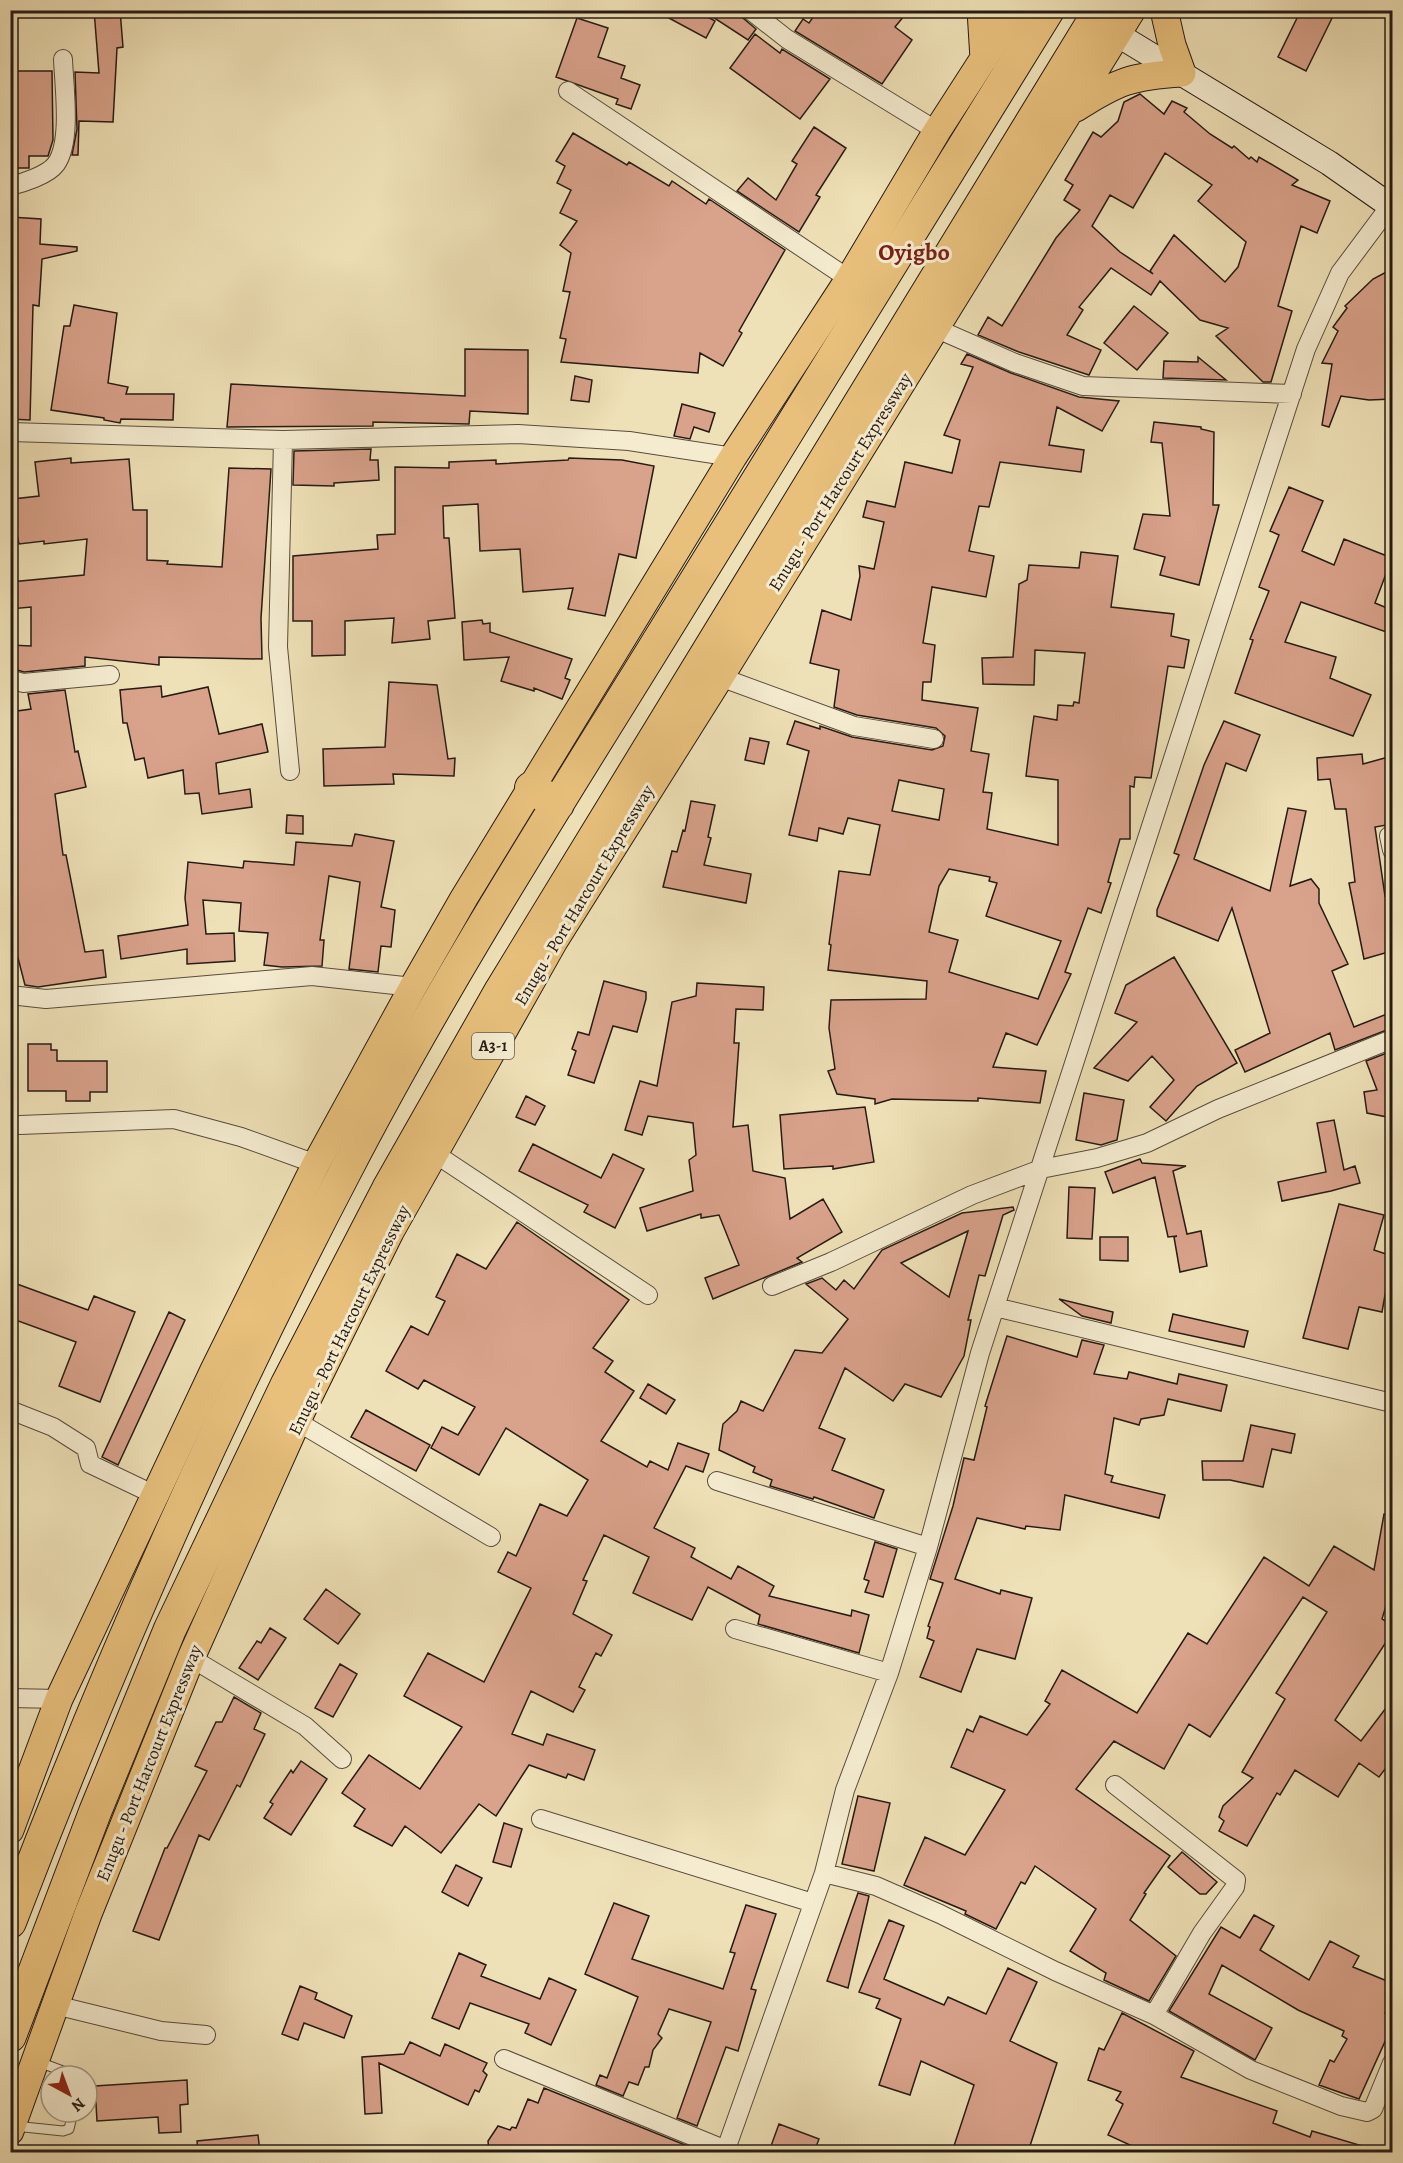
<svg xmlns="http://www.w3.org/2000/svg" width="1403" height="2163" font-family="Alegreya,serif">
<style>
.building{fill:#d9a28b;stroke:#261b14;stroke-width:1.5;fill-rule:evenodd}
.lines{fill:none;stroke-linecap:round;stroke-linejoin:round}
.lane-casing{stroke:#584c3d;stroke-width:11}
.street-casing{stroke:#584c3d;stroke-width:20}
.secondary-casing{stroke:#261b14;stroke-width:26}
.primary-casing{stroke:#261b14;stroke-width:29}
.highway-casing{stroke:#261b14;stroke-width:34}
.lane{stroke:#f5ecd0;stroke-width:9}
.street{stroke:#f5ecd0;stroke-width:18}
.secondary{stroke:#f5ecd0;stroke-width:24}
.primary{stroke:#e8c07c;stroke-width:27}
.highway{stroke:#e8c07c;stroke-width:32}
.labels{text-anchor:middle;dominant-baseline:central;stroke-width:6;stroke-linejoin:round;paint-order:stroke}
.shield{fill:#f5ecd0;stroke:#645a4c;stroke-width:1.5}
.shield-label{font-size:16px;font-weight:bold;fill:#261b14}
.street-label{font-size:18px;fill:#261b14;stroke:#f5ecd0}
.district-label{font-size:24px;font-weight:bold;fill:#7a1f14;stroke:#f5ecd0}
</style>
<rect width="100%" height="100%" fill="#efe1b7"/>
<filter id="stains"><feTurbulence type="fractalNoise" baseFrequency=".00333" numOctaves="4"/><feColorMatrix values="0 0 0 0 .2 0 0 0 0 .09 0 0 0 0 .02 0 0 0 .5 -.17"/></filter>
<radialGradient id="worn" r=".72"><stop offset=".6" stop-color="#630" stop-opacity="0"/><stop offset="1" stop-color="#630" stop-opacity=".3"/></radialGradient>
<!-- building -->
<path class="building" d="M94,10H120L123,47L117,48L113,122L79,121L78,155H72L77,129L75,72L99,73Z
M654,10H695L715,21L706,38Z
M702,10H739L743,18L756,29L748,40Z
M818,10H909L895,27L912,40L882,84L795,31L803,19L809,23Z
M1301,10H1336L1306,71L1278,57Z
M577,18L608,28L598,57L625,66L621,78L640,85L631,109L616,104L618,99L556,77Z
M755,34L780,53L782,49L830,79L800,119L730,68Z
M10,71H52L53,140L48,156H29V168H10Z
M1140,94L1164,114L1172,101L1187,108L1184,112L1210,134L1232,148L1234,146L1249,159L1251,157L1257,162L1259,157L1298,180L1292,185L1330,201L1317,233L1301,226L1278,306L1292,311L1271,382H1263L1216,336L1228,328L1200,320L1160,281L1151,295L1111,268L1079,307L1083,310L1067,335L1101,350L1089,375L1019,352L978,335L988,317L1002,326L1056,238L1080,210L1064,200L1073,185L1065,180L1093,132L1101,137L1118,121L1124,102ZM1165,153L1212,185L1198,201L1246,242L1238,267L1225,282L1174,235L1150,271L1153,274L1120,252L1092,226L1110,195L1133,208Z
M814,127L846,148L816,195L820,197L799,232L737,191L748,178L776,200L797,164L792,161Z
M573,133L627,165L629,162L669,186L672,181L706,204L709,199L785,250L739,331L742,333L723,366L700,353L698,373L561,362L566,339L560,338L570,292L563,291L571,253L560,245L577,221L560,213L571,190L557,183L565,166L556,161Z
M10,217L41,219L40,244L77,247V251L42,259L39,306L33,305L30,420L10,419Z
M1392,269V399L1369,400L1341,396L1329,427L1322,425L1332,364L1322,363L1338,331L1333,327L1347,308L1345,306L1373,279Z
M74,305L117,313L108,383L128,387L126,394H174L173,420L121,419L120,423L104,420V418L51,410L64,326H70Z
M1134,306L1168,333L1137,370L1104,343Z
M465,349L528,350V414L470,411L469,424L373,422V426L227,427L231,384L465,396Z
M967,354L1011,373L1079,397L1119,401L1102,431L1057,407L1049,445L1084,450L1081,472L1000,462L989,507L979,506L969,551L994,556L986,597L932,587L923,643L935,645L931,682H923L922,700L978,708L971,751L989,754L983,792L992,793L987,829L1058,845V780L1026,776L1030,744L1034,716L1057,720L1058,705L1073,706L1074,702L1079,703L1085,653L1035,650L1034,685L983,684L982,658L1013,657L1019,584L1027,580L1029,565L1079,568L1081,552L1118,556L1111,607L1174,614L1171,636L1189,640L1184,668L1168,666L1151,778L1135,777L1134,787L1130,786V839H1120L1108,882L1111,883L1101,913L1088,908L1065,972L1071,974L1037,1045L1006,1033L993,1067L1046,1071L1040,1103L978,1098V1101L892,1099L875,1104V1099L837,1094L828,1071L835,1069L829,1028L831,1000L926,999L927,981L828,970L831,945L829,944L839,871L870,875L880,825L848,818L843,834L819,828L817,841L789,835L809,751L787,744L795,721L820,729V726L852,737L932,750L943,746L945,736L936,728L857,715L834,707L839,670L810,663L822,610L851,620L860,576L859,566L874,569L884,522L863,517L867,501L895,507L905,462L952,473L960,440L944,435L973,367L961,364ZM899,780L944,789L939,820L892,811ZM949,869L990,877L989,881L997,883L986,916L1061,941L1038,999L949,972L958,940L929,932L939,886Z
M1198,357L1226,380L1163,378L1164,361L1198,362Z
M575,376L592,380L589,402L571,400Z
M682,404L715,413L709,432L694,427L690,439L674,436Z
M1154,422L1201,427V429L1214,432L1213,505H1219L1199,585L1160,575L1165,557L1134,549L1143,514L1170,516L1162,443L1151,442Z
M371,449L370,460H378L379,480L334,483V486L293,485L294,451Z
M71,458V463L129,459L133,510H147V560L168,561L167,564L222,567L229,468L271,469L261,618L262,659L159,657V665L85,657V666L24,672L10,668V645L31,646V607L10,609V582L84,575L87,539L44,544V541L19,544L16,530L13,499L39,496L35,462Z
M569,458L622,460L654,466L636,558L619,554L605,616L568,609L573,588L523,592L520,549L480,551L478,504L443,506L444,538H449L455,618L428,621L430,639L392,643L394,618L345,621V655L312,656V621H293V556L378,549L377,535L395,534V467L449,468V462L496,460V464L568,460Z
M1289,487L1323,501L1302,551L1334,565L1344,539L1392,558L1375,603L1392,610V634L1301,602L1285,642L1336,657L1330,678L1371,695L1353,736L1235,693L1253,640L1250,639L1269,591L1259,587L1279,535L1270,531Z
M482,620L483,624L490,623V632L572,659L565,678L570,680L562,699L534,688V691L501,681L509,657L464,660L462,622Z
M389,682L437,685L448,759L455,758L454,776L393,774L394,784L324,786L323,749L385,747Z
M161,686L162,697L208,687L219,734L262,724L268,752L216,763L219,794L250,789L252,807L202,814L199,793L185,794L183,770L148,778L144,758L135,760L127,723H123L120,690Z
M65,690L75,752L78,751L86,787L55,794L63,855H66L85,952L103,950L106,977L38,987L25,985L10,927V712L31,709L28,694Z
M1224,721L1260,735L1246,771L1226,763L1194,859L1270,891L1288,808L1306,811L1290,886L1311,879L1319,889V903L1348,964L1332,971L1354,1027L1392,1012V1028L1335,1050L1330,1033L1245,1072L1235,1050L1270,1033L1232,908L1218,941L1157,916V910L1179,855L1174,853L1204,765Z
M750,738L769,742L764,764L745,760Z
M1362,754L1363,764L1392,756V793L1387,794L1392,824L1375,827L1385,896L1392,894V951L1364,959L1349,883L1355,882L1346,809H1335L1330,779L1318,780L1317,758Z
M691,801L715,805L708,837L711,838L704,865L751,874L746,903L663,887L672,851L677,852L683,830L685,831Z
M287,815L303,816V834L286,833Z
M355,834L394,841L381,907L395,910L391,947L381,946L378,972L349,969L360,882L329,876L320,940H324L322,966L282,967L264,965L268,933L239,931L241,903L203,900L206,934L234,933L235,961L187,964V949L121,959L118,936L188,925L185,898L188,862L243,868L244,861L294,865L296,842L352,846Z
M1174,957L1237,1063L1197,1086L1166,1121L1150,1107L1174,1080L1152,1056L1128,1081L1094,1068L1137,1022L1115,1013L1126,985Z
M604,981L646,992V999L637,1032L613,1026L594,1083L568,1075L576,1051L572,1049L578,1032L589,1035Z
M697,983L764,987L763,1010L736,1009L734,1043H739L733,1127L748,1125L753,1171L785,1178L790,1219L823,1199L842,1232L797,1258L802,1262L713,1299L705,1278L739,1265L719,1215L701,1218V1214L647,1231L640,1208L693,1191L689,1160L696,1155L693,1123L648,1116L642,1135L625,1130L640,1081L657,1086L672,1002L696,996Z
M28,1044H51V1050H57V1061H107V1092H90V1101H66V1091H28Z
M1392,1051V1126H1391L1387,1117L1367,1113L1364,1092L1377,1090L1366,1061Z
M1084,1093L1124,1100L1117,1140L1101,1145L1076,1140Z
M526,1096L545,1106L535,1125L516,1117Z
M865,1107L874,1162L833,1169V1166L784,1169L780,1115Z
M1334,1120L1344,1170L1355,1166L1360,1183L1331,1191L1282,1201L1278,1182L1326,1172L1317,1123Z
M533,1144L601,1178L613,1154L644,1169L615,1228L584,1212L588,1205L519,1171Z
M1140,1159L1142,1163L1186,1166L1173,1171L1187,1234L1201,1231L1207,1266L1180,1272L1174,1237L1177,1236L1168,1237L1155,1177L1113,1193L1105,1172Z
M1069,1187L1095,1188L1092,1239L1067,1238Z
M1339,1204L1384,1215L1374,1250L1392,1256L1382,1312L1359,1307L1348,1349L1303,1338Z
M1013,1207L1014,1210L1003,1215L985,1276L979,1275L968,1320H971L964,1356L941,1397L905,1384L893,1401L845,1368L819,1428L845,1439L832,1470L884,1490L874,1518L814,1497L813,1499L770,1486L772,1480L753,1472L755,1467L719,1450L723,1424L737,1411L741,1401L763,1411L795,1350L822,1353L848,1319L806,1284L822,1278L836,1290L844,1280L854,1289L882,1250L962,1213ZM968,1231L949,1297L901,1263Z
M517,1222L629,1300L593,1348L613,1361L605,1372L634,1391L601,1441L647,1467L650,1461L668,1470L678,1443L709,1454L703,1472L686,1466L654,1528L695,1548L691,1557L731,1579L738,1566L774,1586L769,1596L851,1616L852,1610L869,1615L859,1653L758,1624L760,1615L708,1587L692,1620L633,1593L649,1557L604,1535L583,1580L587,1581L573,1614L612,1635L601,1656L596,1653L579,1687L585,1690L573,1712L531,1691L512,1734L543,1745L547,1734L595,1750L584,1780L568,1774L566,1778L529,1765L496,1816L479,1804L441,1853L405,1826L392,1846L354,1826L365,1809L342,1793L369,1755L420,1789L462,1727L404,1696L428,1653L484,1682L531,1588L498,1572L508,1552L516,1556L540,1504L567,1516L588,1480L506,1428L479,1475L431,1448L442,1427L458,1435L475,1407L424,1380L418,1389L386,1371L411,1326L428,1335L445,1301L436,1297L457,1254L486,1269Z
M1100,1237H1128V1261L1100,1260Z
M17,1284L88,1310L94,1296L135,1312L100,1402L59,1386L76,1342L10,1318V1300Z
M1059,1299L1113,1312L1111,1323L1082,1316Z
M169,1312L185,1320L118,1465L102,1457Z
M1173,1314L1248,1331L1244,1347L1169,1331Z
M1007,1336L1077,1357L1082,1340L1104,1345L1094,1374L1127,1379L1129,1372L1177,1384L1179,1374L1227,1385L1221,1411L1168,1399L1164,1415L1141,1419L1139,1425L1114,1418L1105,1474L1113,1476L1111,1482L1165,1495L1159,1518L1065,1495L1060,1530L1026,1526L1025,1529L977,1518L955,1579L1000,1594L1001,1590L1032,1598L1015,1659L977,1649L961,1692L920,1677L934,1641L927,1638L930,1627L928,1626L943,1583L930,1579L953,1506L964,1458L974,1460L987,1407L985,1406Z
M648,1384L675,1400L666,1414L640,1398Z
M366,1410L430,1445L416,1471L351,1437Z
M1251,1425L1295,1434L1291,1453L1272,1449L1263,1487L1230,1480H1203L1202,1461H1243Z
M1384,1514L1392,1515V1586L1382,1619L1392,1625V1633L1335,1720L1361,1741L1392,1700V1760L1379,1777L1359,1763L1338,1797L1295,1770L1280,1795L1277,1793L1247,1846L1219,1831L1224,1821L1219,1817L1223,1806L1253,1778L1242,1772L1285,1699L1276,1693L1327,1612L1303,1597L1210,1737L1189,1724L1164,1769L1114,1741L1076,1789L1170,1856L1144,1893L1146,1894L1130,1920L1176,1956L1149,2001L1104,1980L1106,1973L1070,1951L1096,1909L1035,1866L1025,1884L1021,1882L996,1929L965,1914L966,1911L904,1885L925,1837L965,1855L1005,1790L951,1767L967,1729L973,1732L980,1716L1027,1735L1050,1704L1045,1701L1062,1670L1137,1713L1188,1633L1207,1644L1264,1557L1309,1586L1334,1546L1374,1570Z
M875,1542L897,1549L883,1597L865,1592L869,1581L864,1579Z
M326,1589L360,1614L338,1644L304,1619Z
M270,1628L286,1638L258,1680L239,1668L257,1641L261,1643Z
M340,1664L357,1674L333,1717L315,1708Z
M234,1697L261,1713L254,1729L265,1734L240,1787L237,1785L209,1840L199,1835L159,1940L133,1931L165,1848H167L207,1771L195,1766L216,1722H222Z
M301,1761L327,1779L291,1835L264,1818L273,1804L270,1802L291,1770L293,1773Z
M858,1796L890,1803L874,1871L842,1864Z
M504,1823L522,1829L511,1867L493,1862Z
M1182,1852L1217,1882L1206,1894H1200L1168,1867Z
M456,1865L482,1878L468,1906L442,1892Z
M858,1893L869,1896L848,1988L827,1981Z
M614,1903L649,1916L632,1959L723,1989L735,1953L730,1952L746,1905L776,1914L751,1989L756,1990L738,2051L726,2047L697,2126L677,2118L711,2022L669,2009L658,2034L662,2038L653,2050L649,2067H645L638,2085L629,2082L623,2096L596,2085L600,2075L607,2078L638,1997L585,1974Z
M1254,1915L1274,1926L1260,1950L1309,1980L1330,1941L1359,1956L1353,1967L1392,1983V1994L1385,2013L1392,2017V2026L1359,2099L1319,2085L1330,2060L1334,2062L1347,2039L1342,2036L1344,2031L1298,2010L1222,1965L1209,1994L1272,2028L1255,2060L1169,2011L1221,1927L1240,1938Z
M889,1920L904,1926L884,1979L944,2005L948,1997L986,2014L1008,1968L1037,1982L1010,2041L1057,2063L1028,2152H952L974,2085L921,2061L910,2095L879,2085L901,2019L876,2008L880,1999L859,1992Z
M459,1953L486,1965L481,1976L540,1999L549,1978L576,1990L551,2045L525,2033L529,2024L470,2003L459,2029L432,2018Z
M300,1986L317,1993L315,1999L352,2016L344,2038L304,2023L298,2040L282,2034Z
M1122,2013L1194,2051L1181,2077L1277,2111L1273,2123L1310,2137L1312,2131L1369,2148L1368,2152H1145L1108,2135L1123,2104L1116,2100L1121,2092L1088,2080L1099,2048L1104,2050Z
M410,2042L440,2056L445,2044L487,2063L483,2071L487,2075L479,2092L475,2090L468,2105L379,2063L382,2113L365,2114L362,2057L404,2054Z
M187,2080L188,2104L180,2105L181,2132L159,2133L158,2117L97,2121L95,2086Z
M544,2088L700,2151V2152H489L488,2141L498,2126L510,2130L512,2127L516,2128L528,2099L538,2103Z
M779,2124L819,2139L814,2152H789L771,2146Z
M258,2135L260,2152H198L197,2141Z"/>
<g class="lines">
<defs>
<path id="lane" d="M36,2061L76,2076
M14,2126L63,2131L69,2129L73,2112"/>
<path id="street" d="M750,10L787,39L937,131
M568,91L849,279
M10,186C23,183 48,175 56,164C72,142 64,86 63,59
M935,328L1015,363L1083,386L1292,394
M10,432L283,440L518,434L629,441L733,457
M283,440L278,647L290,771
M720,677L854,726L934,739
M10,679L23,683L110,675
M1389,836L1392,850
M10,995L46,999L312,976L413,987
M20,1125L174,1119L241,1137L316,1164
M434,1153L648,1295
M772,1286L831,1262L972,1195L1041,1169L1097,1158L1147,1143L1218,1109L1392,1039
M995,1307L1392,1403
M10,1410L53,1427L86,1448L90,1464L155,1495
M298,1422L491,1537
M717,1481L928,1547
M735,1629L889,1673
M191,1658L305,1726L342,1759
M10,1698L59,1699
M1115,1785L1236,1880L1235,1887L1202,1933L1154,2015
M541,1819L813,1903
M824,1873L876,1886L940,1914L1055,1971L1154,2015L1251,2070L1341,2106L1367,2112L1373,2109L1392,2063
M55,2005L161,2031L206,2035
M504,2059L731,2152
M725,2152L824,1873L845,1790L889,1673L928,1547L980,1353L1306,349L1340,273L1390,206"/>
<path id="secondary" d="M1118,35L1329,163L1392,207"/>
<path id="primary" d="M981,10L984,59
M1076,108C1118,81 1132,76 1182,73L1172,45L1164,10
M10,1830L59,1699L214,1370L316,1164L413,987L464,898L733,457L849,279L937,131L1015,10
M10,2131L88,1914L191,1658L302,1410L390,1232L554,941L720,677L1132,10"/>
<path id="highway" d="M531,788L558,804
M10,1922C108,1666 218,1415 345,1172C437,994 545,824 651,653C783,439 916,225 1048,10
M10,2036L95,1812L170,1629L287,1384L388,1189L501,990L1100,10"/>
</defs>
<!-- lane casing -->
<use href="#lane" class="lane-casing"/>
<!-- street casing -->
<use href="#street" class="street-casing"/>
<!-- secondary casing -->
<use href="#secondary" class="secondary-casing"/>
<!-- primary casing -->
<use href="#primary" class="primary-casing"/>
<!-- highway casing -->
<use href="#highway" class="highway-casing"/>
<!-- lane -->
<use href="#lane" class="lane"/>
<!-- street -->
<use href="#street" class="street"/>
<!-- secondary -->
<use href="#secondary" class="secondary"/>
<!-- primary -->
<use href="#primary" class="primary"/>
<!-- highway -->
<use href="#highway" class="highway"/>
</g>
<g class="labels">
<!-- shield labels -->
<rect class="shield" x="472" y="1033" width="42" height="26" rx="4.5"/>
<g class="shield-label">
<text x="493" y="1046">A3-1</text>
</g>
<!-- street labels -->
<g class="street-label">
<text transform="translate(840 482) rotate(-58)">Enugu - Port Harcourt Expressway</text>
<text transform="translate(584 895) rotate(-59)">Enugu - Port Harcourt Expressway</text>
<text transform="translate(349 1320) rotate(-64)">Enugu - Port Harcourt Expressway</text>
<text transform="translate(149 1763) rotate(-68)">Enugu - Port Harcourt Expressway</text>
</g>
<!-- district labels -->
<g class="district-label">
<text x="914" y="252">Oyigbo</text>
</g>
</g>
<!-- margin -->
<rect width="1403" height="2163" fill="none" stroke="#efe1b7" stroke-width="36"/>
<rect x="12" y="12" width="1379" height="2139" fill="none" stroke="#261b14" stroke-width="3"/>
<rect x="18" y="18" width="1367" height="2127" fill="none" stroke="#261b14" stroke-width="1.5"/>
<!-- north arrow -->
<g transform="translate(69 2094) rotate(139)"><circle r="28" fill="#f5ecd0" stroke="#a29885" stroke-width="1.5"/>
<path d="M0-4.5L10 22L0 15L-10 22Z" fill="#8f2418"/>
<text y="-9" font-size="16" font-weight="bold" text-anchor="middle" fill="#261b14">N</text>
</g>
<rect width="100%" height="100%" filter="url(#stains)"/>
<rect width="100%" height="100%" fill="url(#worn)"/>
</svg>
